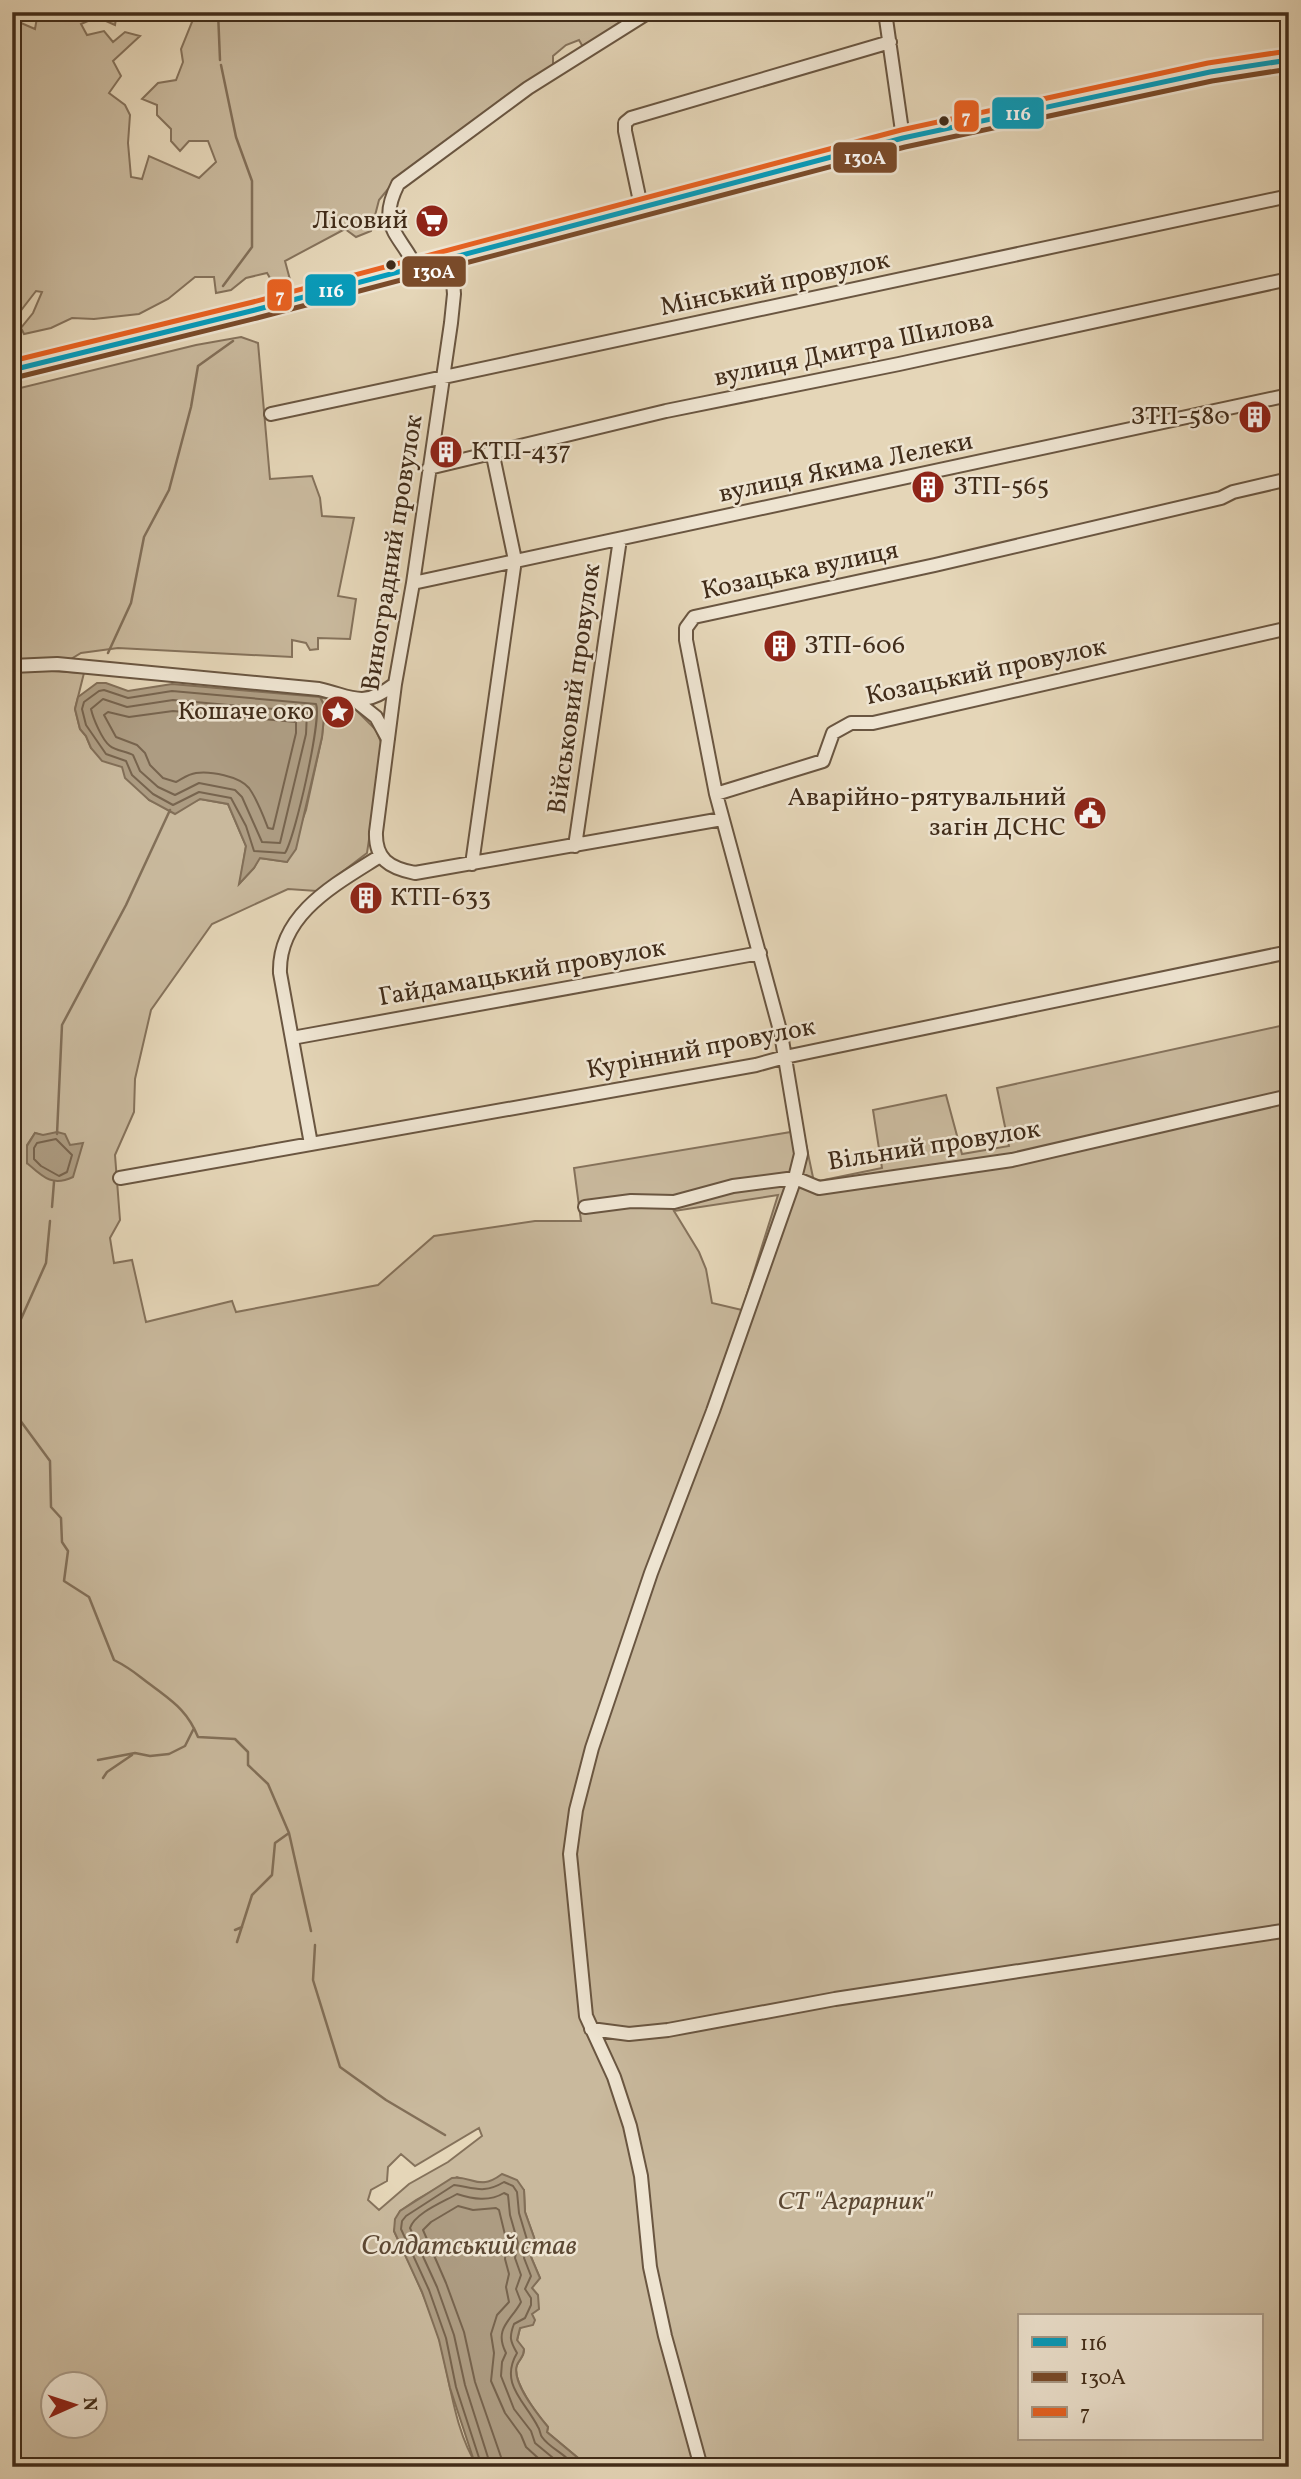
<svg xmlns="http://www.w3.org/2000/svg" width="1301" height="2479" font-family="Vollkorn,serif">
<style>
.green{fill:#c9b99d;stroke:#85725b;stroke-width:2;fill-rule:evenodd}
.water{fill:#ad9c82;stroke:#826f58;stroke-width:2}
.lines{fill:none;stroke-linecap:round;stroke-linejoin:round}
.shore{stroke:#77644e;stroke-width:2}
.stream{stroke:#826f58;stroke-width:2.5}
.minor-casing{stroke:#6a5641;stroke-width:16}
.major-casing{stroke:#412c19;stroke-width:19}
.minor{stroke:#eee4d1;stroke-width:12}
.major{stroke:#e5d6b8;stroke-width:16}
.bus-1-casing{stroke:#eee4d1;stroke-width:10}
.bus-2-casing{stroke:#eee4d1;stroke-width:10}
.bus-3-casing{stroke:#eee4d1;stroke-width:10}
.bus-1{stroke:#069cbc;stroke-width:5}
.bus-2{stroke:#7a4b2a;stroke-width:5}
.bus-3{stroke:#e96222;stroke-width:5}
.bus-dot{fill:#412c19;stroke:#eee4d1;stroke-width:2.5}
.labels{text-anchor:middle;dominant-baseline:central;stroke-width:5;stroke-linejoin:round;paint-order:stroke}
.poi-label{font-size:26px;fill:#412c19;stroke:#eee4d1;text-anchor:end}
.street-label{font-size:26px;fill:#412c19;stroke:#eee4d1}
.park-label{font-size:26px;font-style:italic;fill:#5c4833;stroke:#eee4d1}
.water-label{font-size:28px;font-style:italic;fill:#5c4833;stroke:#eee4d1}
.line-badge{stroke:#eee4d1;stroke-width:2.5}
.badge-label{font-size:19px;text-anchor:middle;font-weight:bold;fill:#fff}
</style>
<rect width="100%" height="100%" fill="#e5d6b8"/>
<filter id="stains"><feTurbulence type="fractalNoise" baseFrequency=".00286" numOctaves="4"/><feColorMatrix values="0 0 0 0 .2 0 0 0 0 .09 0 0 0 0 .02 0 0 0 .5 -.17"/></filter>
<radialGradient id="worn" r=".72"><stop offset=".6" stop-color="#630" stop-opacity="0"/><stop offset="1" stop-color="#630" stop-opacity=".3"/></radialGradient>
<!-- green -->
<path class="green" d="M38,12H117L115,25L97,17L81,24L87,35L104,31L113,42L125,32L140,36L113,61L121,76L109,93L125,105L130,115L128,143L131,177L142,179L149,156L199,178L216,162L208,141H189L180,151L171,141V129L157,115V105L142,99L158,83L176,80L183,62L181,49L196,12H635L583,47L579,40L566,45L553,56V66L503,98L393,183L379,200L371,231L356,237L345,229L285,261L292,287L277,290L267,273L246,278L231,290L216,293L214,277H195L168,299L139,314L94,319L72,318L51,328L24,334L21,328L33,313L42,292L36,291L12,322V19L35,29Z
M241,337L258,343L270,479L312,476L320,498L322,516L354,518L338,596L356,599L350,639L318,638V649L310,650L306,643L292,640V657L118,648L81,653L66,662L12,659V390L196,345Z
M22,669L84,673L75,709L80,729L86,736L91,748L123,767L149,800L162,806L171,812L200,799L228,804L246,846L240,883L254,868L259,858L287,862L306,810L322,737L325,707L320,697L351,705L376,730L383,747L367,853L317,891L288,889L212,924L151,1010L135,1079L134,1112L115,1155L120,1220L110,1238L114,1263L132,1260L146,1322L232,1301L236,1312L378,1285L434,1236L535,1221H581L574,1168L803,1130L814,1182L882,1168L873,1110L946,1095L962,1154L1009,1146L997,1088L1289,1024V2467H583L578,2458L547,2432L548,2427C538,2415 511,2381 517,2365C520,2358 524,2357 524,2350L517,2341L520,2328L527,2325L532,2314L531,2288L540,2278L531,2257L536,2243L525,2212L524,2190L491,2182L475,2183L457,2177L416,2200L400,2211L394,2231C411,2267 429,2304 440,2342C450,2381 455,2433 478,2467H12V670ZM35,1133L69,1145L27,1163V1145ZM778,1195L742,1310L712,1303L706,1269L699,1252L674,1211ZM479,2128L482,2136L448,2162L409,2184L379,2210L368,2200L371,2190L387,2181L388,2167L401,2154L415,2166ZM1019,2316H1261V2439H1019ZM52,2384H94V2426H52Z"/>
<!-- water -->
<path class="water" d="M97,683H106L128,691L172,684L320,697L325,707L322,737L296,849L287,862L260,858L254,868L239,884L246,846L228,804L200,799L175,814L149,800L125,778L122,767L102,761L91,748L86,736L80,729L75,709L78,697Z
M57,1132L65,1134L70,1145L83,1143L73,1177C52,1187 43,1177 27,1163V1146L35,1133L43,1135Z
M502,2174L517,2180L524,2190L525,2212L536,2243L531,2257L540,2278L532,2288L538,2295L539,2309L532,2314L535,2320L533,2325L520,2328L517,2340L524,2349C524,2357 520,2358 517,2365C511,2381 538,2415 548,2427L547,2432L578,2458L583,2467H478L475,2464L450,2388L439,2340L422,2292L394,2231L395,2219L400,2211L452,2178C473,2175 478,2192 502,2174Z"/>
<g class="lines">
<!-- shore -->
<path class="shore" d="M104,690L128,698L172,691L316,704C322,718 295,838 285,853L254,851L246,826L231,798L199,792L173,805L153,794L132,775L126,761L106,754L86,725L82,709L84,702L99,691Z
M103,699L127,707L173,700L307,712L306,734L280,843L262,842L242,797L235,790L199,783L175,795L158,787L140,771L133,755C126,751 116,751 110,746C102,740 93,718 91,709Z
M173,711L296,722V733L273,829L268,828C263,815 257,799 249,788C239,776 210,771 196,773C188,774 182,779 176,782L163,778L150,765L145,753L137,745L116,737L104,715L108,712L129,717Z
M56,1139L72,1155L67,1172L59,1176L41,1166L34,1159V1148L37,1143Z
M482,2467L456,2387L446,2338L429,2290L401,2229L402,2221L406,2216L454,2185C475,2188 484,2194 504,2182L513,2186L517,2192L519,2213L528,2243L524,2258L531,2276L525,2289L531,2298V2305L525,2318L514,2324C509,2337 510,2341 517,2353C499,2384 525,2401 538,2427C540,2429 540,2435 542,2437C550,2449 567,2454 575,2467
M491,2467L465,2385L454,2335L437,2287L410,2228C415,2213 443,2202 457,2194C473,2199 489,2202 504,2193L508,2195L510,2215L518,2243L515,2258L521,2275L516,2289L521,2302C512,2320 493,2328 506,2353L502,2362L501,2376L514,2409L531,2431L535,2443L564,2467
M502,2467L501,2457L475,2382L464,2332L446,2283L423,2230L431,2222L458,2206L473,2210L496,2208L499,2210L507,2243L505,2259L509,2274L506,2287L509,2302L497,2315L491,2334L494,2353L491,2381L505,2413L521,2435L526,2447L548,2467"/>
<!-- stream -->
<path class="stream" d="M218,12L220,60
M221,65L236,137L252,181V247L223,286
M108,653L131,603L144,537L169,490L191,407L198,366L233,341
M57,1134L62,1025L126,905L170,810
M52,1207L54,1182
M50,1221L46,1263L17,1328L14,1412L50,1461L51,1507L61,1518L62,1542L68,1551L64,1581L89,1597L114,1660C132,1669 136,1674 151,1685C173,1702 187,1710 198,1737L235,1739L248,1752V1765L268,1784L289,1833L311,1931
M98,1760L135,1753L150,1756L169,1754L185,1746L194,1728
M103,1778L107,1772L132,1755
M235,1930L242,1927
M237,1942L252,1895L272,1875L275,1843L289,1833
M315,1945L313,1980L340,2067L386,2100L445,2135"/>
<defs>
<path id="minor" d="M885,12L903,138
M641,206L625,131V123L631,118L890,42
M451,257L454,294L451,323L413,583L395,684L376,832C375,859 389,868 415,873L722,819
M416,267C398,232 377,226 398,184L528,88L649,12
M271,414L1289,196
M429,468L666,411L899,364L1289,279
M413,583L1289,395
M12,666L57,664L319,689C354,697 362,709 395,684
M356,701L376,717L388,739
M716,794L823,761L833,733L851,723H873L1289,628
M575,846L620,539
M472,864L515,560L492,451
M292,1038L760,953
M311,1144L280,973C278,914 336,884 380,856
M120,1178L756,1065L785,1057L1289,952
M585,1207L631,1201L674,1202L733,1186L795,1178L819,1188L1012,1160L1289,1096
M591,2029L629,2034L668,2030L835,1999L1289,1930
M701,2467L665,2336L650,2267L641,2176L630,2126L614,2077L586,2016L570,1854L576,1810L592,1748L651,1573L713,1411L795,1178L801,1154L781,1034L716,794L686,640V628L694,617L935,565L1221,498L1233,492L1289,479"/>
<path id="major" d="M12,370L255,310L641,206L903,138L1210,72L1289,60"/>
</defs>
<!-- minor casing -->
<use href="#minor" class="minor-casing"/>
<!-- major casing -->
<use href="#major" class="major-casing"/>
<!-- minor -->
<use href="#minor" class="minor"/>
<!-- major -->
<use href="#major" class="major"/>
<defs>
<path id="bus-1" d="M12,370L255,310L903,138L1210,72L1289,60"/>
<path id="bus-2" d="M14,378L257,318L905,147L1212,81L1289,69"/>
<path id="bus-3" d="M12,361L253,302L901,130L1208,63L1288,51"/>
</defs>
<!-- bus-1 casing -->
<use href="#bus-1" class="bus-1-casing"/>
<!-- bus-2 casing -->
<use href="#bus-2" class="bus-2-casing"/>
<!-- bus-3 casing -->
<use href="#bus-3" class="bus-3-casing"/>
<!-- bus-1 -->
<use href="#bus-1" class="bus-1"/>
<!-- bus-2 -->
<use href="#bus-2" class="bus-2"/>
<!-- bus-3 -->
<use href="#bus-3" class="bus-3"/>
</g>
<!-- icons -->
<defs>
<symbol id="supermarket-disc" viewBox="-11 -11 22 22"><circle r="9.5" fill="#8f2418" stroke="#eee4d1"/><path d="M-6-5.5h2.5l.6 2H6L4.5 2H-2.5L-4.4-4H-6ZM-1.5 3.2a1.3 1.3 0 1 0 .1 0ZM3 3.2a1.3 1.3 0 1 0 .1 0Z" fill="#fff"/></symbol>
<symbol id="building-disc" viewBox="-11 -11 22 22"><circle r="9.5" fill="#8f2418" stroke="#eee4d1"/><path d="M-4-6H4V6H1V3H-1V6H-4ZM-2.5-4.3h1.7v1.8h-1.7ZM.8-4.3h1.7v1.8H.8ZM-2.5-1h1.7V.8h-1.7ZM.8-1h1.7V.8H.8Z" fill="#fff"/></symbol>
<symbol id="sight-disc" viewBox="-11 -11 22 22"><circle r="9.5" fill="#8f2418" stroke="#eee4d1"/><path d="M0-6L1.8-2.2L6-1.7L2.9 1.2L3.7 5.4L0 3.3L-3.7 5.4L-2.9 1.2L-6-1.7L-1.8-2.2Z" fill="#fff"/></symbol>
<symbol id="civic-disc" viewBox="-11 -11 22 22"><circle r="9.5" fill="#8f2418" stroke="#eee4d1"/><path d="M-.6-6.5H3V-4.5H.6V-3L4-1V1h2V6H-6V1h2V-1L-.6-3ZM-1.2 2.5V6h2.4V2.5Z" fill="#fff"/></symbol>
</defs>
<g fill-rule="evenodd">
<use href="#supermarket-disc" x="413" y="202" width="38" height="38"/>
<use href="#building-disc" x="1236" y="398" width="38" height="38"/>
<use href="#building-disc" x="427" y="433" width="38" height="38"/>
<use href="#building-disc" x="909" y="468" width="38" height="38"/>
<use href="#building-disc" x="761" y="627" width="38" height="38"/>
<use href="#sight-disc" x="319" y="693" width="38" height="38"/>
<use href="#civic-disc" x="1071" y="794" width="38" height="38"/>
<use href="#building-disc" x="347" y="879" width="38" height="38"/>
</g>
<!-- markers -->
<g class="bus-dot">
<circle cx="944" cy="121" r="6"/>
<circle cx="391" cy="265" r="6"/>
</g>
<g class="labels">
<!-- poi labels -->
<g class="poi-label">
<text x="408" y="221">Лісовий</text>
<text x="1230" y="417">ЗТП-580</text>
<text x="471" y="452" text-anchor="start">КТП-437</text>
<text x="953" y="487" text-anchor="start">ЗТП-565</text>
<text x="804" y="646" text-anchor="start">ЗТП-606</text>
<text x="314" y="712">Кошаче око</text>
<text x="1066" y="798">Аварійно-рятувальний<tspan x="1066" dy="30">загін ДСНС</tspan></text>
<text x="390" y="898" text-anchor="start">КТП-633</text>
</g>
<!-- street labels -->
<g class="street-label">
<text transform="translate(775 284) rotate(-12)">Мінський провулок</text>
<text transform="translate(854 349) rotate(-12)">вулиця Дмитра Шилова</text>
<text transform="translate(846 468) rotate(-12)">вулиця Якима Лелеки</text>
<text transform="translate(393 553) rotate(-81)">Виноградний провулок</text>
<text transform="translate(800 571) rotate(-12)">Козацька вулиця</text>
<text transform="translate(986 672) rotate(-12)">Козацький провулок</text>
<text transform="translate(575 689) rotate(-82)">Військовий провулок</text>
<text transform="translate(522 973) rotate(-10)">Гайдамацький провулок</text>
<text transform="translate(701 1049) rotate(-11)">Курінний провулок</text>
<text transform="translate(934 1146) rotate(-9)">Вільний провулок</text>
</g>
<!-- park labels -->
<g class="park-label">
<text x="855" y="2202">СТ "Аграрник"</text>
</g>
<!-- water labels -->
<g class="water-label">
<text x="469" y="2246">Солдатський став</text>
</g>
</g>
<g class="line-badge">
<rect x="991" y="96" width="54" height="34" rx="7" fill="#069cbc"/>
<rect x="953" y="99" width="27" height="34" rx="7" fill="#e96222"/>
<rect x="832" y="141" width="66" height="33" rx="7" fill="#7a4b2a"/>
<rect x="401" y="255" width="66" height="33" rx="7" fill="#7a4b2a"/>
<rect x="304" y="273" width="53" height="34" rx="7" fill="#069cbc"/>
<rect x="266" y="278" width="27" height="34" rx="7" fill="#e96222"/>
</g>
<g class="badge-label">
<text x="1018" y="120">116</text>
<text x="966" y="123">7</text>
<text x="865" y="164">130А</text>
<text x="434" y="278">130А</text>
<text x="331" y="297">116</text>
<text x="280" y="302">7</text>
</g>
<!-- margin -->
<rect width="1301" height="2479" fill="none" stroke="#e5d6b8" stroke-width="42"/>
<rect x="14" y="14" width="1273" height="2451" fill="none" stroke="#412c19" stroke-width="3.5"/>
<rect x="21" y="21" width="1259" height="2437" fill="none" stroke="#412c19" stroke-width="2"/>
<!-- legend -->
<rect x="1018" y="2314" width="245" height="126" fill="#eee4d1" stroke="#a99a87" stroke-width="2"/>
<rect x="1032" y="2337" width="35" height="10" fill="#069cbc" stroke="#a99a87" stroke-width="2"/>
<text x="1080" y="2350" font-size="21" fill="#412c19">116</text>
<rect x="1032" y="2372" width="35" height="10" fill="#7a4b2a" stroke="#a99a87" stroke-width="2"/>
<text x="1080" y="2384" font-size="21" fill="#412c19">130А</text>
<rect x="1032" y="2407" width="35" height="10" fill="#e96222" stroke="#a99a87" stroke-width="2"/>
<text x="1080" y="2420" font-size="21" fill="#412c19">7</text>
<!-- north arrow -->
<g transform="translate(74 2405) rotate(87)"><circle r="33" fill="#eee4d1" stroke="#a99a87" stroke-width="2"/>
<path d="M0-5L12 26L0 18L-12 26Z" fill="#8f2418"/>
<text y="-10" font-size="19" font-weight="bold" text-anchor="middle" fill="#412c19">N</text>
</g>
<rect width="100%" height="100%" filter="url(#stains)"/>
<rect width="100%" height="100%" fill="url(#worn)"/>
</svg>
